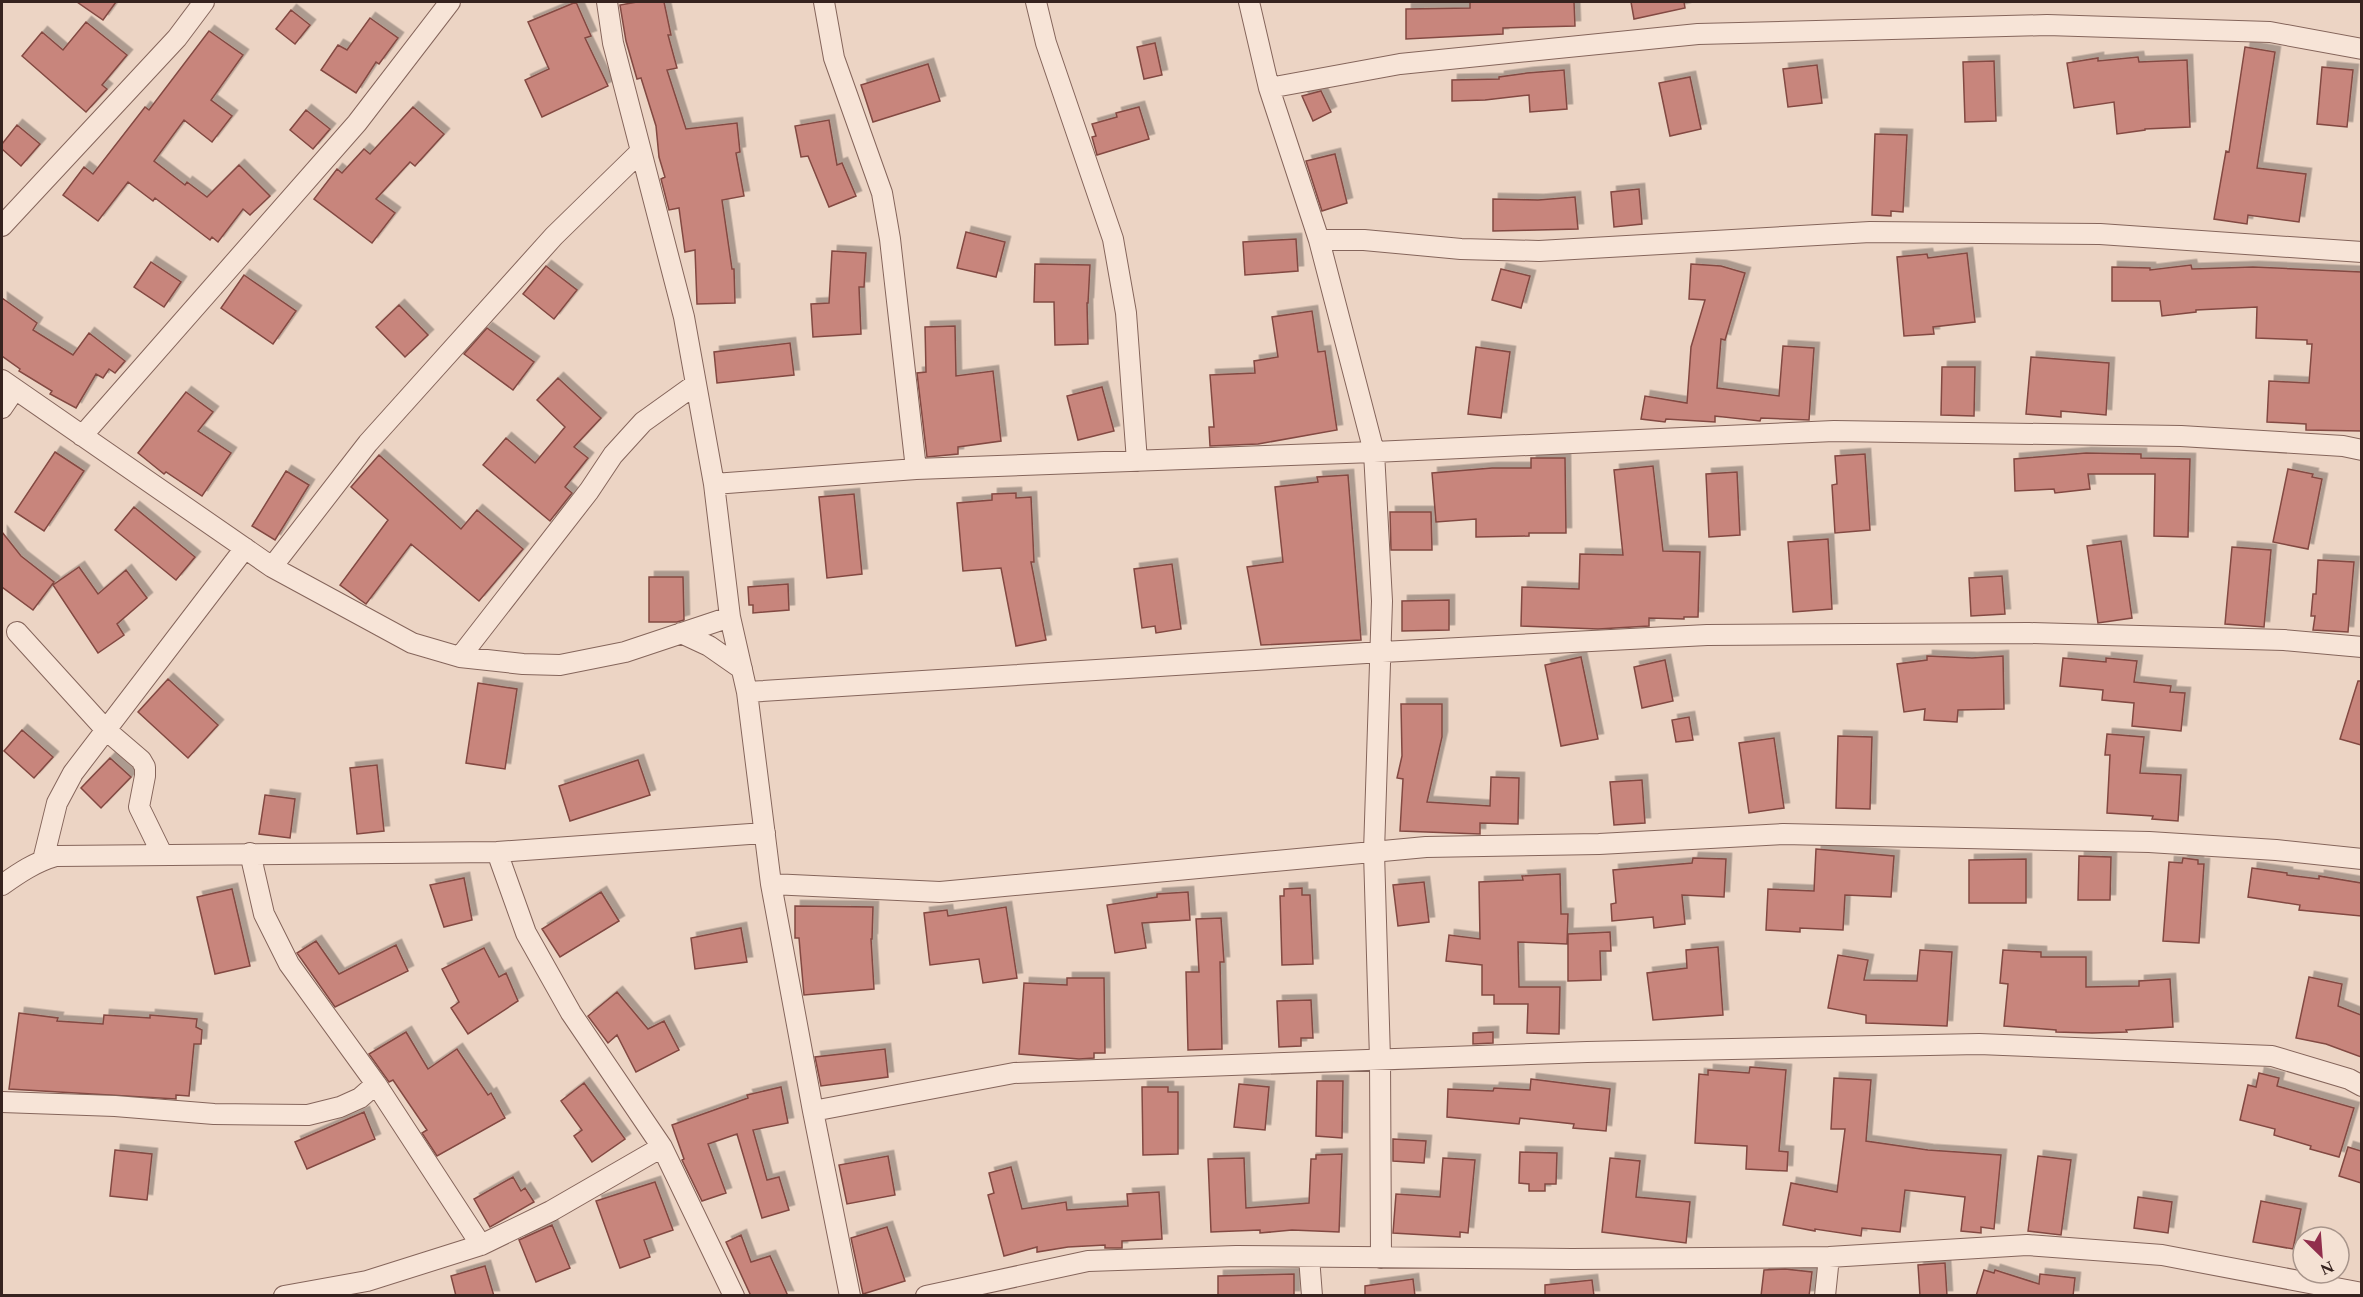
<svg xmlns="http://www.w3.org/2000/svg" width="2363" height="1297" font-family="Spectral,serif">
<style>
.building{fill:#c8857c;stroke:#834942;stroke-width:1.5;filter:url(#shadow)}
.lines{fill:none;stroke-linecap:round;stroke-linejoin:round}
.street-casing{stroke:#85655b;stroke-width:22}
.street{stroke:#f7e4d7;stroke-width:20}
</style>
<defs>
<filter id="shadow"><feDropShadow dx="5.5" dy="-5.5" stdDeviation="0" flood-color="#0004"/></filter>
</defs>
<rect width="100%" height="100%" fill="#ecd4c4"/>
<!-- building -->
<path class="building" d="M77,2H116L103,20Z
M576,2L591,36L585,38L608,86L542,117L525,80L549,69L528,22Z
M637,2H664L671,35H668L677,68L667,70L686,129L737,123L740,152L736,153L744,196L722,200L732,269H734L735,303L697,304L695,250L685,252L679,208L669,210L661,179L665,177L659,157L656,126L641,78L637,79L626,41L620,5Z
M1470,2H1574L1575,26L1503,28V34L1406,39V9L1470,8Z
M1631,2H1684L1685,8L1634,19Z
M291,10L310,25L295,44L276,29Z
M370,18L398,38L379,64L376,62L356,93L321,70L338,45L347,50Z
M86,22L127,55L102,85L107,89L86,112L22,56L42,32L63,50Z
M209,31L243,55L211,100L232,116L212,142L184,120L154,161L185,185L187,182L207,197L239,165L270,196L250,215L243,209L218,242L212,237L210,240L155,198L153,201L128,182L98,221L63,195L84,167L93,174L145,107L149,110Z
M1155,43L1162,75L1144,79L1137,47Z
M2245,47L2275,52L2257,168L2306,174L2299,222L2248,215L2247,224L2214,219L2226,151L2229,152Z
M2138,57L2139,62L2187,60L2190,127L2145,129V130L2117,134L2114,102L2074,108L2067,63L2098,58V61Z
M1994,61L1996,121L1965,122L1963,62Z
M928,64L940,101L873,122L861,85Z
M1817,65L1822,103L1788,107L1783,69Z
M2322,67L2353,70L2347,127L2317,124Z
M1564,70L1567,109L1530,112L1529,95L1485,100L1452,101V80L1499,79V77L1527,73Z
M1690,77L1701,129L1670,136L1659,83Z
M1321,91L1331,112L1313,121L1302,96Z
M413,107L444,134L415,166L410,162L376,199L395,213L372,243L314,199L337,169L342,173L364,149L370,154Z
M1139,107L1149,139L1097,155L1092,137L1096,136L1092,124L1117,117L1116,113Z
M306,110L330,129L313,149L290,130Z
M829,120L837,165L842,163L856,196L829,207L808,156L801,157L795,126Z
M17,125L40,144L21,166L2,149V144Z
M1875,134L1907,135L1903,212L1891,211V216L1872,215Z
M1335,154L1347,203L1322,211L1306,161Z
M1639,189L1642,224L1614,227L1611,192Z
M1575,197L1578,229L1493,231V199L1538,200Z
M966,232L1005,242L996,277L957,268Z
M1296,239L1298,271L1245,275L1243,242Z
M832,251L866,253L864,287H859L861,334L813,337L811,304L829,303Z
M1967,253L1975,322L1933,327L1934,334L1904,336L1897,257L1927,254L1928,258Z
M151,262L181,282L164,307L134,287Z
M1035,264L1090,265L1088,303H1087L1088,344L1055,345L1054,302H1034Z
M1691,264L1721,266L1745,273L1725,340L1721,339L1717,388L1779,396L1783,346L1814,348L1809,420L1761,418L1760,421L1715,416V422L1666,419L1665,422L1641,419L1645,396L1687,403L1691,347L1705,300L1689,299Z
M2191,265L2192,269L2253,267L2361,272V431L2306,430V424L2267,422L2269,381L2309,383L2312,344H2307V340L2256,338L2257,307L2196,310V312L2162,316L2160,301H2112V267L2150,268V270Z
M546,266L577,290L554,319L523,294Z
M1501,269L1530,276L1521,308L1492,300Z
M244,275L296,311L273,344L221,308Z
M2,298L37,323L33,330L73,355L89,333L125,361L115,373L109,369L103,378L96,374L76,408L50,394L52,391L19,371L20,369L2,356Z
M399,305L428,335L405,357L376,327Z
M1312,311L1318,352L1325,351L1337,430L1258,444L1210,446L1209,427H1214L1210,375L1255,373L1254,361L1278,357L1272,317Z
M955,326L956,376L993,371L1001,441L958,447V454L927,457L917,373L926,372L925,327Z
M487,328L534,362L513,390L464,354Z
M790,343L794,375L717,383L714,352Z
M1476,347L1510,352L1501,418L1468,414Z
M2031,357L2109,363L2106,415L2061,411V417L2026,414Z
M1942,367H1975L1974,416L1941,415Z
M558,378L601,418L574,447L588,458L565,487L572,493L550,521L483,465L506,438L535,463L565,427L537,400Z
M1102,387L1114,431L1078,440L1067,396Z
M186,392L213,412L198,431L231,453L202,496L166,472L164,474L138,453Z
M55,452L84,471L44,531L15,512Z
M2086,453L2141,454V458L2190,459L2188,537L2154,536L2155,474H2088L2090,489L2055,493L2054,489L2015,491L2014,459Z
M1865,454L1870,530L1835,533L1832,485L1837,484L1835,456Z
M379,455L461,529L477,510L523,549L479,601L411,544L366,604L340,585L388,520L351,487Z
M1531,458H1565L1566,533H1529V536L1476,537V519L1436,522L1432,473L1492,468H1531Z
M1653,466L1663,551L1700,552L1698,617H1684V619L1649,618V626L1598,629L1521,626L1522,587L1579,589L1580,554L1623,555L1614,470Z
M2288,469L2313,474L2312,477L2322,479L2308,549L2273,542Z
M286,471L309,485L275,540L252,526Z
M1737,472L1740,535L1709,537L1706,474Z
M1348,475L1361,640L1261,645L1247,567L1283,562L1275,487L1318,482L1317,477Z
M1016,493V498L1031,497L1034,562H1031L1046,640L1016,646L1001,568L963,571L957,503L992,500V494Z
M854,494L862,574L827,578L819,497Z
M134,507L195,557L176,580L115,530Z
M1390,512H1431L1432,550H1391Z
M2,532L21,556L54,582L33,610L2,587Z
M1828,539L1832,609L1793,612L1788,542Z
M2121,541L2132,618L2098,623L2087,546Z
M2232,547L2271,550L2264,627L2225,624Z
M2318,560L2354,562L2348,632L2313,630L2315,616H2311L2313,594H2316Z
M1172,564L1181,629L1156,633L1155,626L1142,628L1134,569Z
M79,567L98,594L126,570L147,598L117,624L124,635L98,653L53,585Z
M2002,576L2005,614L1971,616L1969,578Z
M649,577H683L684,620L677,622H649Z
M788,584L789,610L753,613V605H749L748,587Z
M1449,600V630L1402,631V601Z
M1927,656L1972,658L2003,656L2004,709L1958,710L1957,722L1924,720L1925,709L1904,712L1897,664L1927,660Z
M1581,657L1598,739L1561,746L1545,665Z
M2063,658L2106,662V658L2137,661L2134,682L2171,686L2170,692L2185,693L2181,731L2132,726L2134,703L2102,700L2103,690L2060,686Z
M1665,660L1673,701L1642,708L1634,667Z
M168,679L218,725L188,758L138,712Z
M2358,681H2361V745L2340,739Z
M478,683L517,689L505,769L466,763Z
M1401,704H1442V737L1427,802L1490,806L1491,777L1519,778L1518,824L1480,823V834L1400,831L1403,779L1397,778L1402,756Z
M1689,717L1693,740L1676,742L1672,720Z
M22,730L53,757L34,778L4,751Z
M2107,734L2144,737L2140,773L2181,775L2178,821L2152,819L2153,816L2107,813L2110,755H2105Z
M1838,736L1872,737L1870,809L1836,808Z
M1774,738L1784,808L1749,813L1739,743Z
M110,758L131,777L101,808L81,788Z
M638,760L650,795L570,821L559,786Z
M377,765L384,831L357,834L350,768Z
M1642,780L1645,823L1614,825L1610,782Z
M265,795L295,799L290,838L259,834Z
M1816,849L1894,856L1891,897L1845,895L1843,930L1800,928V932L1766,930L1768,889L1814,891Z
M2079,856L2111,857L2110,900H2078Z
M1693,858L1726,859L1724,897L1682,895L1685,924L1654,928L1653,917L1612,921L1611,904L1616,903L1613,870L1692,863Z
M2183,858L2198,860V864H2204L2199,943L2163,941L2169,862L2182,863Z
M2026,859V903H1969V860Z
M2252,868L2287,873V875L2319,879V876L2361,883V916L2299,910L2300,905L2248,897Z
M1560,874L1561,914H1568L1567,944L1518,942L1519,987H1560L1559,1034L1527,1033L1528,1004H1494V995H1482V965L1446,961L1449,935L1480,939L1479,882L1523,880L1522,876Z
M464,878L472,920L444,927L430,885Z
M1424,882L1429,922L1398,926L1393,885Z
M1302,888V895H1310L1313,964L1282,965L1280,896H1284V889Z
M232,889L250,966L215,974L197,897Z
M601,892L619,921L560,957L542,929Z
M1188,892L1190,920L1142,923L1146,948L1115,953L1107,905L1157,897V894Z
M795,906L873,907L872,939H871L874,989L804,995L799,938H795Z
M1006,907L1017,978L983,983L979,959L930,965L924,913L947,910L948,916Z
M1221,918L1224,962H1220L1222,1049L1188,1050L1186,972H1199L1196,919Z
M741,928L747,962L695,969L691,938Z
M1610,932L1611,951H1600L1601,980L1568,981V934Z
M316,941L339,974L396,945L408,971L335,1007L297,953Z
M1718,947L1723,1015L1653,1020L1647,973L1687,968L1686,950Z
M484,948L499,977L506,973L518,1001L468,1034L451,1008L459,1002L442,969Z
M1920,950L1952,952L1947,1026L1866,1023V1015L1828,1008L1838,955L1868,960L1864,980L1917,981Z
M2003,950L2041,952V957H2086V987L2139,986V981L2170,979L2173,1027L2126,1030L2127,1032L2092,1033L2056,1032V1030L2004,1026L2008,984L2000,983Z
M2309,977L2342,984L2338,1006L2361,1015V1057L2326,1044L2296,1038Z
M1067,978H1104L1105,1053H1094V1058L1079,1059L1019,1054L1024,983L1067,985Z
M617,992L648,1029L664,1021L679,1050L636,1072L617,1035L608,1043L588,1016Z
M1311,1000L1313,1038H1301V1046L1279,1047L1277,1001Z
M19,1013L58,1018L57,1021L103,1024L104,1015L150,1018V1015L197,1019L196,1027L202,1030L201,1044H194L189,1096L176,1095V1099L9,1089Z
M406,1032L428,1069L457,1049L488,1095L491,1093L505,1118L437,1156L422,1133L427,1130L393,1080L389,1082L369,1054Z
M1493,1032V1043L1473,1044V1033Z
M885,1049L888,1077L821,1086L815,1057Z
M1750,1067L1786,1070L1779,1151L1788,1152L1787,1171L1746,1169L1747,1146L1695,1143L1699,1074L1708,1075V1070L1749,1073Z
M2259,1073L2279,1078L2277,1086L2354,1108L2339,1157L2310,1149L2311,1146L2274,1135L2275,1129L2240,1120L2248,1085L2256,1087Z
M1834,1078L1871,1080L1866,1141L1928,1150L2001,1155L1994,1229L1981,1227V1233L1961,1231L1965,1197L1905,1190L1900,1232L1862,1228L1861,1236L1815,1229V1231L1783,1225L1791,1183L1837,1192L1845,1129H1831Z
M1531,1079L1610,1089L1606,1131L1573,1128L1574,1124L1520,1118L1519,1124L1447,1117L1448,1089L1493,1091L1494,1088L1530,1090Z
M1317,1081H1343L1342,1138L1316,1136Z
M584,1083L625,1139L592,1162L574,1136L582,1130L561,1101Z
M1239,1084L1269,1087L1265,1130L1234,1127Z
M781,1087L788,1123L753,1130L767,1180L779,1177L789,1210L762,1218L737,1134L708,1144L726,1193L702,1201L682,1160L684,1159L672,1125L748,1098L747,1095Z
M1142,1087H1168V1092H1178V1154L1143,1155Z
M364,1112L375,1139L307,1169L295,1142Z
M1393,1139L1426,1141L1424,1163L1393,1161Z
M2348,1147L2361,1151V1183L2339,1176Z
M115,1150L152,1154L147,1200L110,1196Z
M1520,1152L1557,1153L1556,1184H1545V1191H1529V1184L1519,1183Z
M1342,1154L1339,1232L1292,1230L1260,1233V1230L1211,1232L1208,1159L1244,1158L1246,1208L1309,1203L1311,1159H1316V1155Z
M888,1156L895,1195L847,1204L839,1165Z
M2038,1156L2071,1160L2061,1235L2028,1231Z
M1443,1158L1475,1160L1468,1233L1460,1232V1237L1393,1233L1396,1194L1440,1197Z
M1610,1158L1640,1161L1636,1197L1690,1202L1686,1243L1602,1232Z
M1011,1167L1022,1209L1066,1202L1067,1210L1128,1206L1127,1194L1159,1192L1162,1239L1122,1241V1248H1105V1245L1068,1247L1037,1252V1247L1004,1256L988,1195L994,1193L989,1173Z
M513,1177L521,1191L525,1188L534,1202L490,1227L474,1199Z
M655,1182L673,1230L644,1240L650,1257L620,1268L596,1201Z
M2138,1197L2172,1202L2168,1233L2134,1228Z
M2261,1201L2301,1209L2293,1249L2253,1242Z
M552,1225L570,1268L536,1282L519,1240Z
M887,1227L905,1281L863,1294L851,1238Z
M741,1235L751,1262L770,1256L788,1296H751L726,1242Z
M1945,1263L1947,1296H1920L1918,1265Z
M485,1266L494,1296H456L451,1276Z
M1785,1269L1812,1272L1809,1296H1761L1764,1270Z
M1984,1270L1994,1273L1995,1270L2039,1284L2040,1274L2075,1278L2073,1296H1976Z
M1294,1274V1296H1218V1276Z
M1413,1279L1415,1296H1365V1286Z
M1592,1280L1594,1296H1545V1285Z"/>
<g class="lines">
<defs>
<path id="street" d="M607,2L613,43L684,317L714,484L730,617L747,692L771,884L813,1111L850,1296
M824,2L834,58L882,193L890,239L916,469
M1036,2L1046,43L1113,239L1126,313L1137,461
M1249,2L1269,88L1319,240L1374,452L1382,601L1374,852L1380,1059L1381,1258
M1269,88L1400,64L1698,34L2047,25L2270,32L2362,49
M2,226L177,38L204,2
M1319,240H1364L1461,249L1539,251L1870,232L2100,234L2362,252
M2,380L272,567L412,643L460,657L523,664L560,665L625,652L730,617
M2,408L15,389
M82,436L357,123L450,2
M714,484L916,469L1374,452L1834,431L2181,436L2343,446L2362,450
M272,567L368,443L554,236L641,151
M17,632L106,730L141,760L145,767V776L139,807L162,854
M681,633L709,646L742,669
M460,657L589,491L613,455L643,422L696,384
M747,692L1382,652L1707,635L2029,633L2284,640L2362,647
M497,852L526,933L571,1013L662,1147L734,1296
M250,853L264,914L289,964L376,1084L481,1245
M43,860L57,803L73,773L245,548
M771,884L940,892L1426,847L1599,844L1783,834L2149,842L2276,850L2362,859
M2,885C19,873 35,862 56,856L497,852L765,833
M2,1102L115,1106L214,1114L308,1115L340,1107L360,1098L376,1084
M813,1111L1014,1073L1587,1052L1979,1044L2272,1056L2349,1079L2362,1086
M1309,1257L1312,1296
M284,1296L367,1281L481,1245L551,1211L662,1147
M926,1296L1088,1261L1236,1256L1572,1259L1829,1257L2027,1245L2162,1255L2362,1293
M1825,1296L1829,1257"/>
</defs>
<!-- street casing -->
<use href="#street" class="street-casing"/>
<!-- street -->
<use href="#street" class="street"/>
</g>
<!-- border -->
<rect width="2363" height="1297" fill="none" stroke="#36231f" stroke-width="6"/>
<!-- north arrow -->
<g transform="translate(2321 1255) rotate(155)"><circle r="28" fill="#f4e1d3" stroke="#a8958b" stroke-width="1.5"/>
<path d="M0-4.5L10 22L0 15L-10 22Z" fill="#912e4c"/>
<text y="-9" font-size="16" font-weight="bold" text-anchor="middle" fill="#36231f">N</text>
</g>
</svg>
